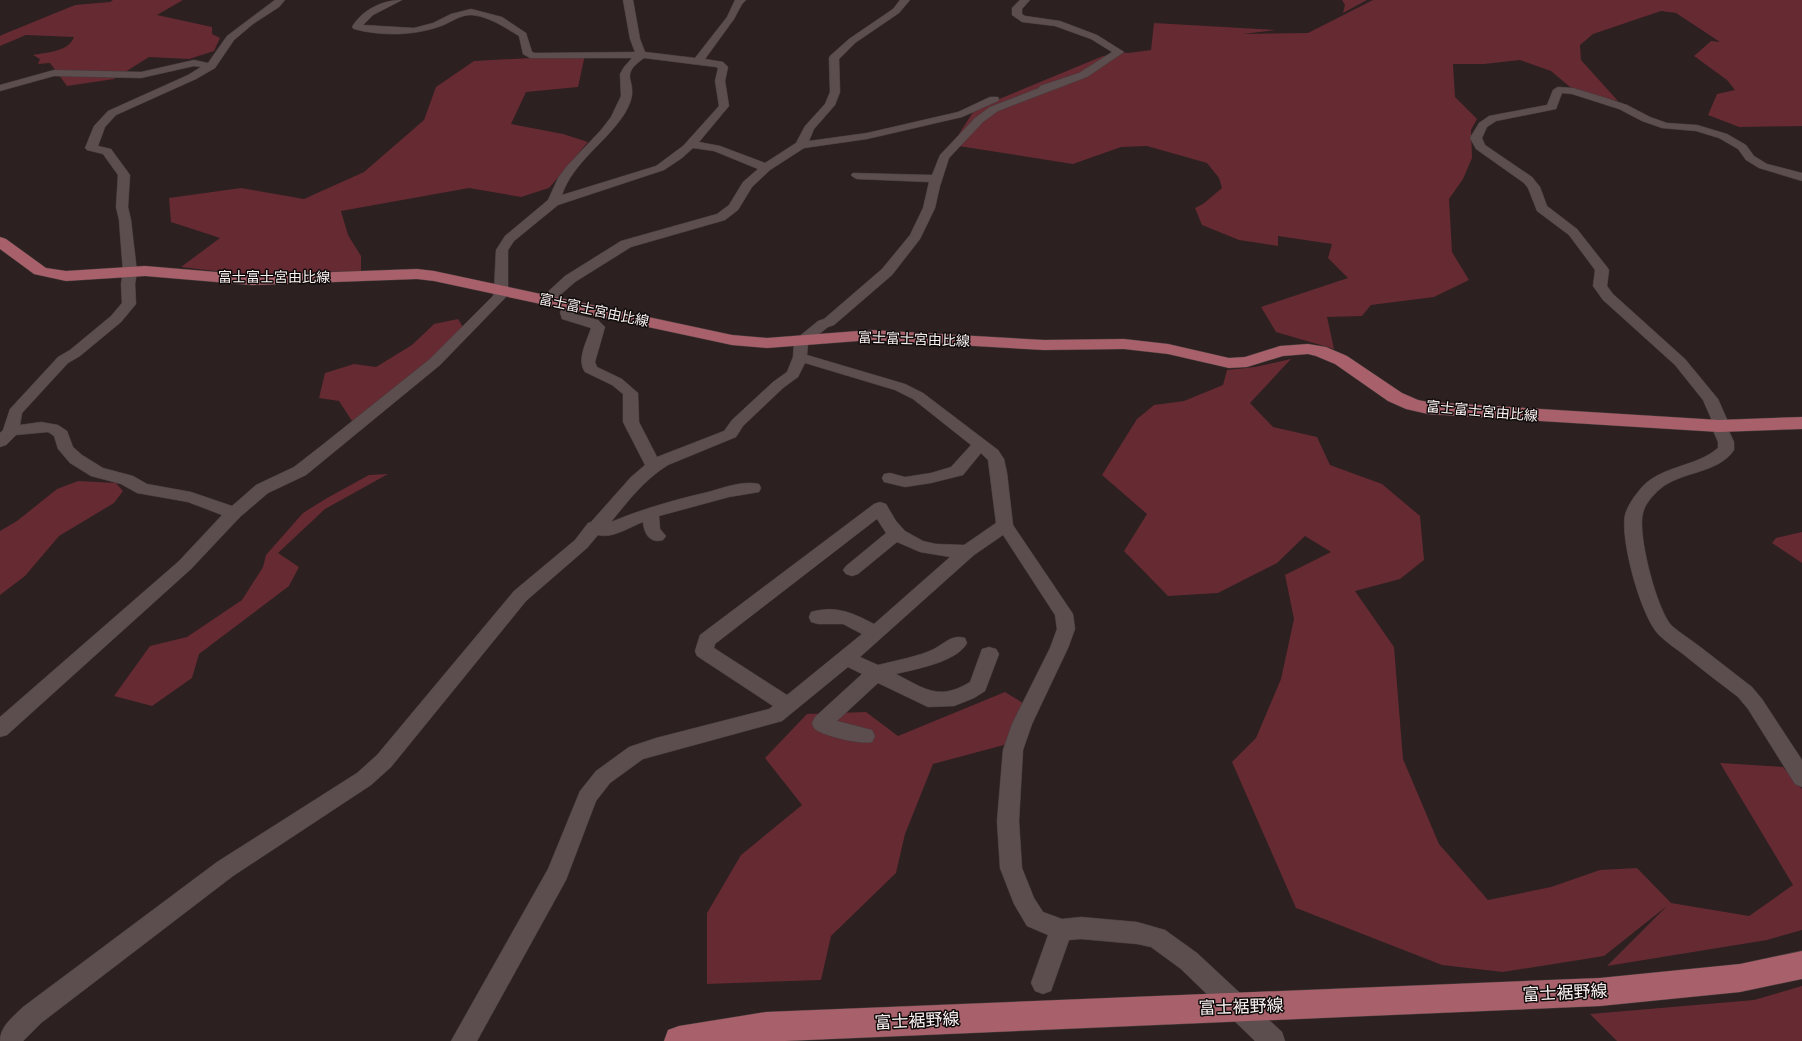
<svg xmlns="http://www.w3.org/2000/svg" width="1802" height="1041" font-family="Arial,'Noto Sans JP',sans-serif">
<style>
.green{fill:#652a32}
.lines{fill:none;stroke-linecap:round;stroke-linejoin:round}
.minor-casing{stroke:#473c3d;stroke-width:1}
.major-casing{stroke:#473c3d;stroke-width:1}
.minor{fill:#5c4e4f;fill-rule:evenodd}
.major{fill:#a8616a;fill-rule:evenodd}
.labels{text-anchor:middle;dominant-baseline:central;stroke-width:3;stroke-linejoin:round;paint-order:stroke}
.street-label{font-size:14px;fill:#fbf2f2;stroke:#100b0b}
.near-street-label{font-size:17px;fill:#fbf2f2;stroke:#100b0b}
</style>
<rect width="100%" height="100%" fill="#2c2020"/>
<!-- green -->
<path class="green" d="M113,0H183L157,15L212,27V34L220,38L214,51L189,59L149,57L114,79L67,86L50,63L38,64L40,59L33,55C48,52 68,52 74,37L26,35L0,46V36L4,34L75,5L110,2Z
M1342,0H1367L1343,13L1345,5Z
M1373,0H1802V126L1739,127L1708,115L1717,94L1735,90L1727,80L1694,56L1711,41L1720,42L1676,13L1661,11L1593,34L1580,45L1581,60L1618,101L1590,95L1570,87L1551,71L1520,60L1484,64H1453L1455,97L1477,119L1471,130L1472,158L1463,179L1449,199L1452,252L1469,280L1434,297L1371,305L1362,316L1327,317L1334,349L1276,332L1261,307L1348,278L1328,258L1332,244L1278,236V246L1239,240L1202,225L1195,208L1203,204L1222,188L1219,178L1207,163L1147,146L1121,147L1073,164L952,145L975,109L1103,56L1114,55L1119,52L1128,53L1151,50L1154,23L1276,30L1243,34L1308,33Z
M585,55L578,87L526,92L511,124L563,134L588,142L549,188L521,197L469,188L341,211L348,235L361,256V273L249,275L181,267L220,238L171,222L169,198L241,188L304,199L364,172L424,120L436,87L474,61Z
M458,319L463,327L422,367L352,421L339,401L319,398L325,373L354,364L376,367L412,345L434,324Z
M1291,359L1250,403L1273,427L1317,437L1330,465L1382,484L1420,516L1424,560L1400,579L1355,591L1394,647L1403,759L1439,844L1488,900L1551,887L1600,870L1637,868L1671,903L1749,916L1793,885L1720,763L1783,767L1802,789V930L1767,940L1607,966L1667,906L1604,956L1503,972L1442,965L1296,908L1232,762L1256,738L1281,679L1294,619L1285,575L1331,552L1305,536L1277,563L1218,593L1168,596L1124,551L1147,514L1102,475L1137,419L1154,405L1184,401L1223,385L1227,370L1255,367Z
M388,474L325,509L278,553L299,567L289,586L199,654L192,678L152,706L114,696L150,646L187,637L242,600L263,567L266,555L303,513L327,498L369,475Z
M78,481L116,483L123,491L114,503L59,536L25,576L0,595V531L17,521L57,489Z
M1802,532V563L1772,543L1776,538Z
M1005,692L1023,703L1015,742L933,764L905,834L896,873L831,936L821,980L707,984V913L741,855L802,805L765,758L807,714L866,712L898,736Z
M1802,986V1041H1617L1590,1014L1754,1000Z"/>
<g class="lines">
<defs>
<path id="minor" d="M275,0H285L279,7L253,24L234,40L215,68L196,79L116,115L105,127L98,146L111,149L130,175L128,207L131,220L137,272L135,284L136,304L121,322L80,356L68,363L22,413L20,425L41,422L58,425L67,431L73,447L82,455L103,468L133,476L147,484L191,492L232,506L256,485L294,467L321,446L430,359L493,296L494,291L496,250L505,236L548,200L558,178L567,166L601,130L611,117L621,96L620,74L624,67L632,58H530L523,54L519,36C504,27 490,17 472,15C460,14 449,24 438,27C412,36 380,36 354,29L352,27C362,10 382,0 402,0L373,15L363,25L414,28L433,23L451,14L471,9L502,17L526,33L532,52L535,53L635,52L630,39L623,0H633L640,39L645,52L695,58L727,17L735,0H746L742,4L734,19L705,59L723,62L728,67L725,81L729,106L699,142L720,146L765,163L796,143L805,126L825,104L830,92L829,58L830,56L849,39L893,9L900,0H910L899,13L855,43L839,59L840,92L835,105L814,129L809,141L867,133L958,112L990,97H998L999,99L998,101L962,117L867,139L804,148L770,170L752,187L738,210L725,220L631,247L575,282L551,303H541L539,300L565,276L621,241L717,214L729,205L743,182L758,169L714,151L693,148L682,158L664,170L558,205L514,241L508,250V291L506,297L440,365L306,475L268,493L240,517L191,569L7,735L0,737V717L179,561L222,515L188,502L137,493L121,484L91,476L70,463L58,449L54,436L48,432L16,435L6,445L0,447V433L3,430L10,409L58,357L70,350L111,316L122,303L121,284L123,272L119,220L116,207L118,175L103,154L87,150L85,148L94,126L108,111L188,75L201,67L194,66L141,78L54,76L0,91V85L54,70L141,72L194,60L208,63L227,36ZM644,58L716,67L718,68L715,81L719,106L683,146L656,166L562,195C573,162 607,142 625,113C629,106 633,98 632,89C632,83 628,78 631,71C633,66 639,62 644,58Z
M1020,0H1030L1022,9V14L1025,16L1060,21L1097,35L1124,52L1087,77L998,111L983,122L949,158L940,186L935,208L920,239L892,275L834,325L828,327L808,343L807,355L905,384L923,393L998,450L1004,459L1007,473L1013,525L1073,614L1075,629L1068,648L1032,724L1023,750L1019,821L1022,868L1034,898L1043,912L1062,919L1081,917L1137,922L1165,930L1197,953L1282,1032L1285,1041H1255L1181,969L1151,947L1137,944L1081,939L1069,940L1051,991L1043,994L1035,991L1031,983L1048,935L1027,926L1014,904L1000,868L997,821L1003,750L1012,724L1050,648L1057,629L1055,615L1003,535L974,555L860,657L878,665C894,661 920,656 934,649C945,643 952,634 965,638L967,643C957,662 916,669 896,674C925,689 939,701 970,682L982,649L989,647L996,649L999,654L985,691L974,698L954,706L928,707L878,683L837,721L872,730L875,736L872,742C862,745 823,736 815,729C813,727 813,725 812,723L815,717L862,674L848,667L782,721L643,759L610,783L596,801L566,880L477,1041H451L548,869L580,791L596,771L629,747L656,738L769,709L773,706L697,656L695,651L700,635L874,504L880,502L886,504L896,521L905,531L923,541L936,544L964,545L996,523L988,460L981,453L963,475L931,483L905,487L884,482L882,478L884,474L890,473L905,477L931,473L951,467L971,445L913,399L895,390L805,363L798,377L783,388L743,426L736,437L668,465C645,479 628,501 611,522C642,509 674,500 708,492C723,488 743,480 759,484L761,488L759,492L729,497L659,516L660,529L666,536L663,540C650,544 644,534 643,522C630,527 612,539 598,535L587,548L526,601L391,767L371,785L233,876L41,1023L23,1041H0C0,1026 13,1017 23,1007L217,862L357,773L377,755L514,591L575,540L588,523L591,522L631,477L645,465L623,422V394L612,385L585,372C576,360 587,341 591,328L562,319L560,312L566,303H576L578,306L574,314L598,320L605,327L595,362L597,367L622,379L638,393L639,422L657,457L724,431L732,420L773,382L787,372L793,357L794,342L796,339L818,321L824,319L882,269L910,235L923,208L929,182L857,179L853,177L851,175L853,173L932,175L940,155L975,118L990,107L1039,88L1040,86L1079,73L1112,52L1091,39L1055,26L1022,22L1012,15V8ZM877,519L886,533L846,566L843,570L846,574L852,576L858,574L897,542L920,552L950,557L874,624C853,613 836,605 811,612L809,617L811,622L818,624H843L862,634L787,695L714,648L715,644Z
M1558,87L1573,88L1606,98L1627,105L1650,117L1667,123L1697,125L1727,134L1746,145L1754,156L1767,164L1802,173V181L1759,168L1746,160L1738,149L1719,138L1696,131L1662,128L1642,121L1619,109L1572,94L1562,93L1556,109L1496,121L1487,127L1482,138L1485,145L1532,177L1540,187L1547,206L1577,229L1607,267L1609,270L1607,286L1613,294L1685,359L1718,399L1730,426L1728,429L1734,442V450C1718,474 1681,471 1660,489C1653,495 1645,504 1643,513C1637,534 1657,611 1672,626C1680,633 1690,639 1699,646C1717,660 1734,673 1752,687L1762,699L1802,760V787L1795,784L1748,709L1738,697C1720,683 1701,669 1683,654C1675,648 1666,642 1659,635C1641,617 1620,540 1625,515C1628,504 1636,494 1643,486C1664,465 1696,467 1718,448V442L1711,426L1713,423L1703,400L1675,365L1603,300L1593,286L1595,270L1569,235L1537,211L1528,188L1524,183L1476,149L1470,138L1479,123L1489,116L1547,105L1553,90Z"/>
<path id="major" d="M0,237L6,239L46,268L66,271L145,266L252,275L417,269L434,271L732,335L767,338L871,330L1044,340L1124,339L1168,344L1229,358L1245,357L1280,346L1308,344L1326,347L1347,356L1402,393L1418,400L1428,402L1719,420L1802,417V429L1719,432L1428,414L1406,409L1388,401L1335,364L1316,356L1308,354L1283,356L1247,367L1229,368L1168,354L1124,349L1044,350L871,340L767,348L732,345L434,281L417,279L252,285L145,276L66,281L34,274L0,249Z
M1802,951V979L1740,992L1600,1006L785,1041H664L668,1030L679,1026L766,1012L1600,978L1740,964Z"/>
</defs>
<!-- minor casing -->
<use href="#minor" class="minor-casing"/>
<!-- major casing -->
<use href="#major" class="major-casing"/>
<!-- minor -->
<use href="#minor" class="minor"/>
<!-- major -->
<use href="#major" class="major"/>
</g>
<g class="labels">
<!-- street labels -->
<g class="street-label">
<text x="274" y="277">富士富士宮由比線</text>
<text transform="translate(594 310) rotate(12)">富士富士宮由比線</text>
<text transform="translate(914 339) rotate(2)">富士富士宮由比線</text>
<text transform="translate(1482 411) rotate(5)">富士富士宮由比線</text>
</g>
<!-- near-street labels -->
<g class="near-street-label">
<text transform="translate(1565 993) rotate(-3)">富士裾野線</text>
<text transform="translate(1241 1007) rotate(-2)">富士裾野線</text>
<text transform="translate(917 1021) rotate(-3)">富士裾野線</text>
</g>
</g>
</svg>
